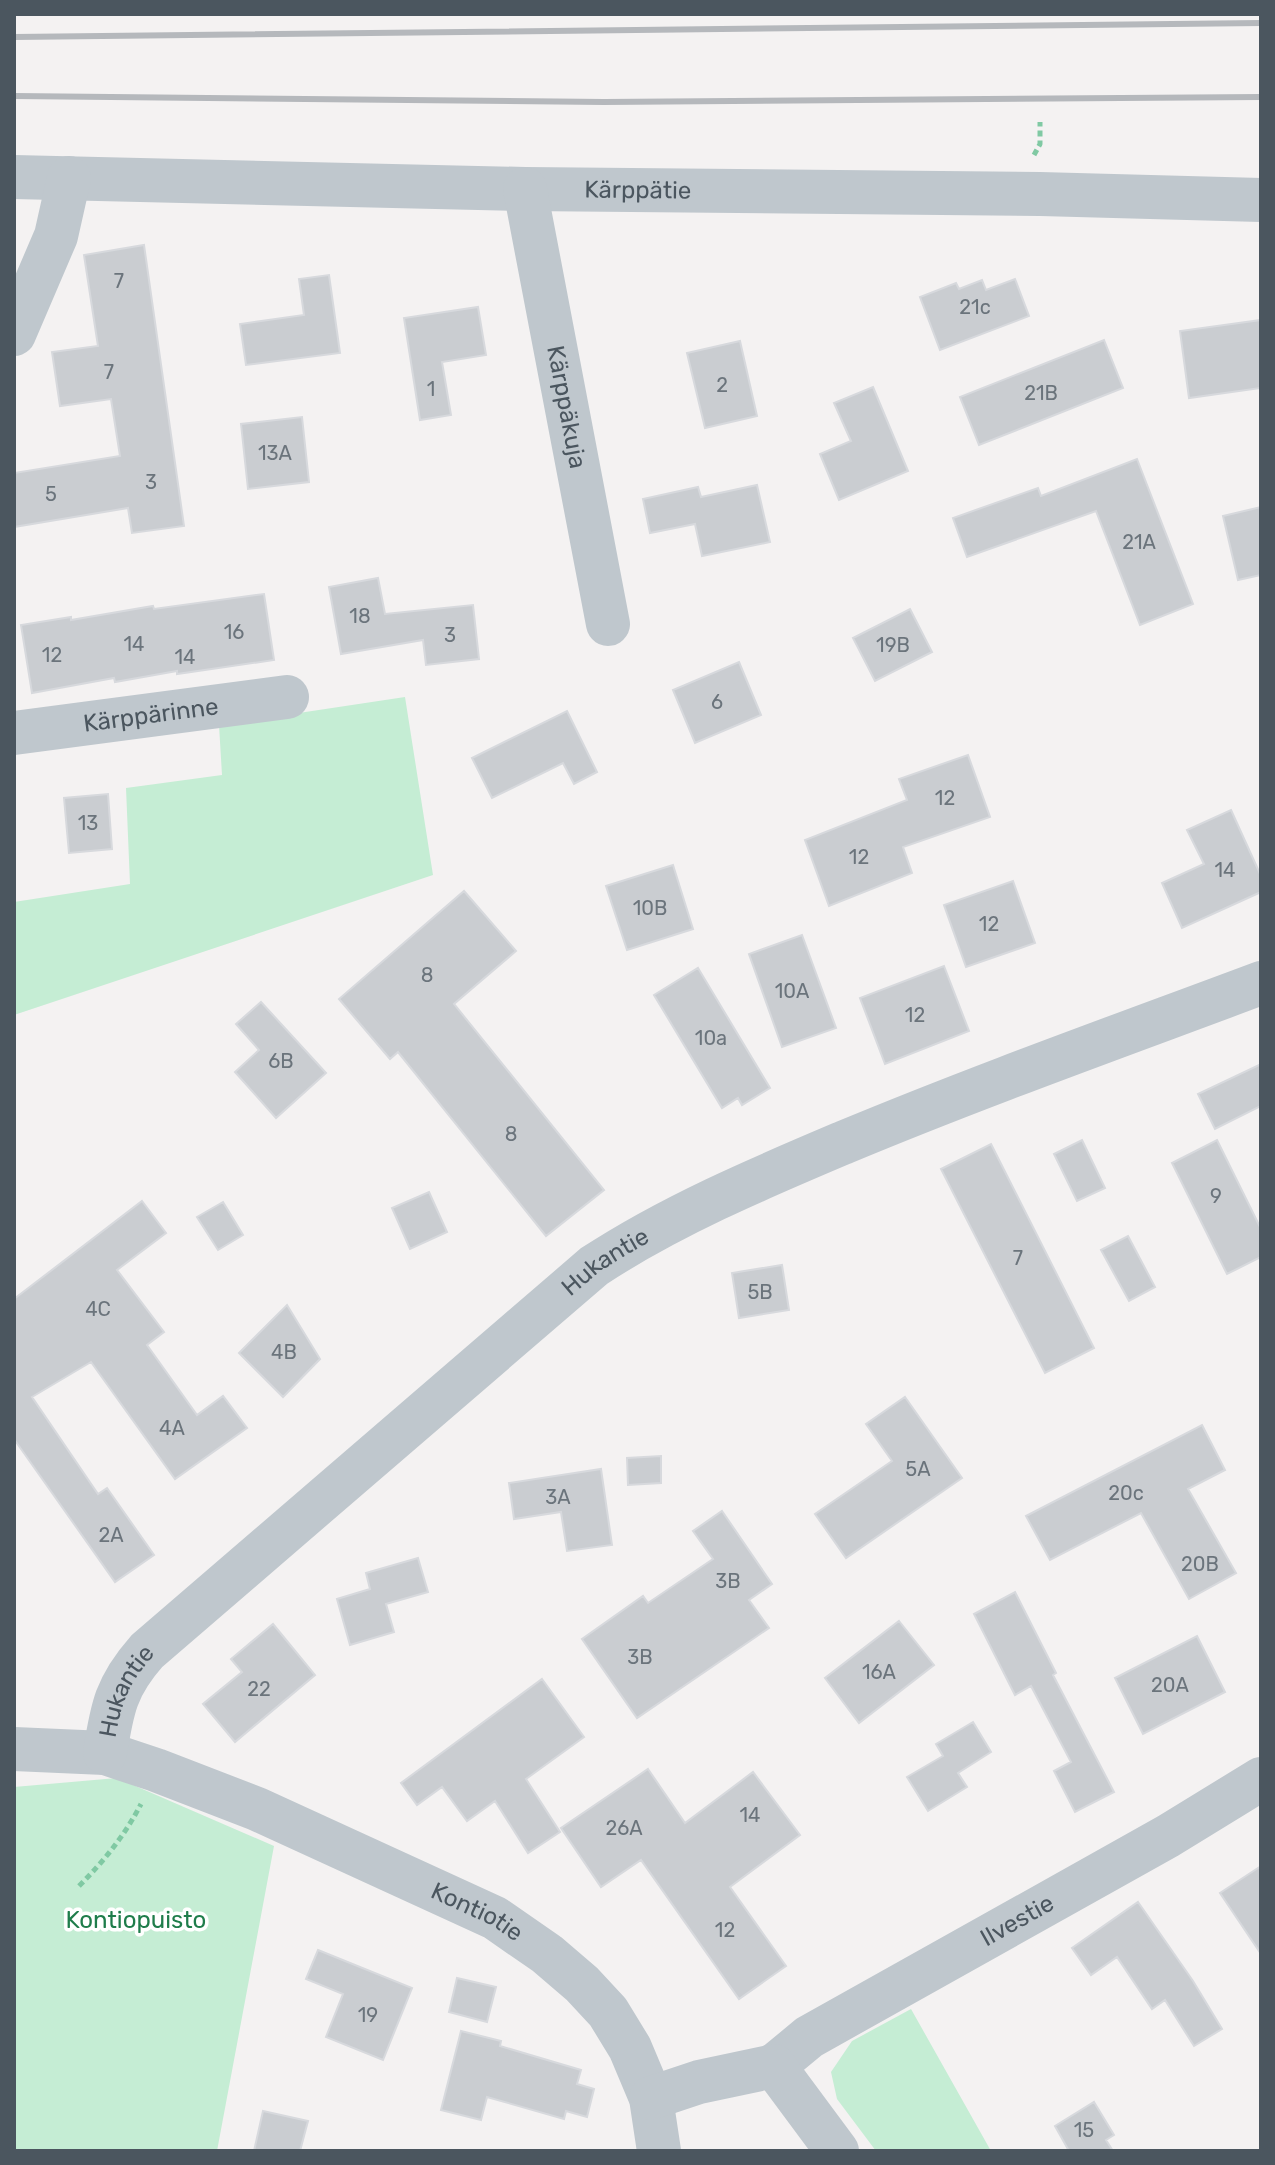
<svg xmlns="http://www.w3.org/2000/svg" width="1275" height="2165" font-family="Rubik,sans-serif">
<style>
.green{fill:#c5edd4}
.building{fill:#cacdd1;stroke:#d7d9dd;stroke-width:2}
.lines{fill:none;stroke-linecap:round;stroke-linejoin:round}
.path{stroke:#80c9a3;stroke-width:5;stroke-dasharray:6 4;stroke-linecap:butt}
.minor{stroke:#bfc7cd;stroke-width:44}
.rail{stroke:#b5b8bc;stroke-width:6}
.labels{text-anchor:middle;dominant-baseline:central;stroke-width:7;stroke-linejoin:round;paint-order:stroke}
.number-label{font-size:20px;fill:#6b747c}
.street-label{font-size:24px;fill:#4b565f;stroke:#fff}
.park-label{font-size:24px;fill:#1f7d4b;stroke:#fff}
</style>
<rect width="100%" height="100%" fill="#f4f2f2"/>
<!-- green -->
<path class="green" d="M405,697L433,875L14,1015V902L130,884L126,788L222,775L219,725Z
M117,1778L274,1846L217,2151H14V1787Z
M911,2009L991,2151H876L837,2099L831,2072L852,2041Z"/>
<!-- building -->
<path class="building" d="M144,245L184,526L132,533L128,508L14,527V473L120,456L111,399L60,406L52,352L98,346L84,255Z
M329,275L340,353L246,365L240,324L304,315L299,279Z
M1015,279L1029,316L940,350L920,297L956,283L959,289L982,280L986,290Z
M478,307L486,355L442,362L451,415L420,420L404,318Z
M1261,320V388L1189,398L1180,331Z
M1104,340L1123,388L979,445L960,397Z
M740,341L757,416L705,428L687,353Z
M873,387L908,471L839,500L820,454L851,441L834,403Z
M302,417L309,482L248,489L241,424Z
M1137,459L1193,604L1140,625L1096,511L967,557L953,518L1038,488L1041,496Z
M757,485L770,542L702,556L695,524L650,533L643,499L698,487L701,497Z
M1261,507V575L1238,580L1223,516Z
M378,578L385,614L473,605L479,659L426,665L423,640L341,654L329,587Z
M264,594L274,660L177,674V671L115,682L114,678L32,693L21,625L71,617V620L153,606L154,609Z
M910,609L932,652L875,681L853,638Z
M739,662L761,715L695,743L673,690Z
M567,711L597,772L574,784L563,763L492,798L472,758Z
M968,755L990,817L903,847L912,873L829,906L805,840L907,800L899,779Z
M108,794L112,849L69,853L64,798Z
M1231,810L1261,876V892L1182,928L1162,883L1204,864L1187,830Z
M673,865L693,929L627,950L606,886Z
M1013,881L1035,943L966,967L944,905Z
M464,891L516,951L454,1004L604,1190L546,1236L398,1052L390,1059L339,999Z
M802,935L836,1028L782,1047L749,954Z
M944,966L969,1031L885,1064L860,998Z
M698,968L770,1088L742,1105L738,1098L722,1108L654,995Z
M261,1002L326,1073L276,1118L235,1072L259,1050L236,1024Z
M1261,1064V1106L1215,1129L1198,1094Z
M1082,1140L1105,1188L1077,1201L1054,1154Z
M1217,1140L1261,1229V1257L1227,1274L1172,1163Z
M991,1144L1094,1348L1045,1373L941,1169Z
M429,1192L447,1232L410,1249L392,1208Z
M142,1201L166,1233L117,1270L164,1332L147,1345L197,1415L223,1396L247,1428L175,1479L91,1362L32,1397L98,1494L107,1488L154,1555L115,1582L14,1439V1299Z
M223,1202L243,1235L218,1250L197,1217Z
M1128,1236L1155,1287L1129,1301L1101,1250Z
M782,1265L789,1310L739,1318L732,1273Z
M287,1305L320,1359L283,1397L239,1353Z
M905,1397L962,1478L846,1558L815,1514L892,1461L866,1424Z
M1202,1425L1225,1470L1188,1489L1236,1573L1189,1599L1141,1513L1050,1560L1026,1516Z
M661,1456V1483L628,1485L627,1458Z
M601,1469L612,1545L567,1551L561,1512L514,1519L509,1483Z
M722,1511L772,1584L749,1600L769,1628L637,1718L582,1639L643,1596L648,1603L713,1559L693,1531Z
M418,1558L428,1592L386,1604L394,1632L350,1645L337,1599L370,1589L366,1573Z
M1015,1592L1056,1673L1053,1675L1114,1792L1075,1812L1054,1771L1071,1762L1031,1686L1015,1695L974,1614Z
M899,1621L934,1665L859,1723L825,1678Z
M273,1624L315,1675L235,1742L203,1704L242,1672L231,1659Z
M1197,1636L1225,1692L1143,1734L1115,1678Z
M542,1679L584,1737L526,1779L560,1832L528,1853L495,1801L467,1821L442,1787L417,1805L401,1783Z
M973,1722L991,1752L958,1773L967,1787L928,1811L907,1777L943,1756L936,1744Z
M648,1769L685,1823L753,1772L800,1835L730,1887L786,1966L739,1999L641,1860L601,1887L561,1828Z
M1261,1866V1954L1220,1893Z
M1138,1902L1193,1981L1222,2029L1194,2046L1165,2000L1152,2009L1117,1957L1091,1975L1072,1948Z
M318,1950L412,1988L383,2060L326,2037L343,1994L306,1979Z
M457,1978L496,1987L487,2022L449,2012Z
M461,2031L501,2041L500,2046L581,2070L577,2084L594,2089L587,2117L566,2111L564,2119L487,2097L481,2120L441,2110Z
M1094,2102L1114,2135L1106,2140L1113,2151H1069L1055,2126Z
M263,2111L308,2121L300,2151H254Z"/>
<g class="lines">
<!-- path -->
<path class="path" d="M1034,155L1040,144V122
M79,1886C104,1861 125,1835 141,1804"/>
<!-- minor -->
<g class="minor">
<path id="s1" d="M14,177L525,189L1040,194L1261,200"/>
<path id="s2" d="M525,189L608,624"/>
<path d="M14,334L56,236L69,178"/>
<path id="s3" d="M14,733L287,697"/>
<path id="s4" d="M14,1749L105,1753L156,1770L257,1809L495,1918L547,1954L582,1984L608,2012L630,2048L651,2098L659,2151"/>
<path id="s5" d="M105,1753C112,1708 116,1686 147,1651L594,1266C672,1215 760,1178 845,1142C982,1085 1122,1035 1261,983"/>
<path id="s6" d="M774,2066L809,2037L1168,1836L1261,1779"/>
<path d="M651,2098L699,2082L774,2066L837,2151"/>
</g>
<!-- rail -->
<path class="rail" d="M14,37L1261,23
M14,96L604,102L1261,97"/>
</g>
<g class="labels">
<!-- number labels -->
<g class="number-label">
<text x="119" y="281">7</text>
<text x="975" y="307">21c</text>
<text x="109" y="372">7</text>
<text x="722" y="385">2</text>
<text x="431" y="389">1</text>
<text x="1041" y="393">21B</text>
<text x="275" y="453">13A</text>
<text x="151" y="482">3</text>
<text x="51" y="494">5</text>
<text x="1139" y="542">21A</text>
<text x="360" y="616">18</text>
<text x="234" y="632">16</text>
<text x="450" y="635">3</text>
<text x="134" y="644">14</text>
<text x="893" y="645">19B</text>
<text x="52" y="655">12</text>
<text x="185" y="657">14</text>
<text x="717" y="702">6</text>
<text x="945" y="798">12</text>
<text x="88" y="823">13</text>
<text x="859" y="857">12</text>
<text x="1225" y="870">14</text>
<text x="650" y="908">10B</text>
<text x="989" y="924">12</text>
<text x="427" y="975">8</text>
<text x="792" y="991">10A</text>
<text x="915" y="1015">12</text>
<text x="711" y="1038">10a</text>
<text x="281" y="1061">6B</text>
<text x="511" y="1134">8</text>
<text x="1216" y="1196">9</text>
<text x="1018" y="1258">7</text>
<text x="760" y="1292">5B</text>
<text x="98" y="1309">4C</text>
<text x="284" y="1352">4B</text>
<text x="172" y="1428">4A</text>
<text x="918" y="1469">5A</text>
<text x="1126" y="1493">20c</text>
<text x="558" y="1497">3A</text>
<text x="111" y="1535">2A</text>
<text x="1200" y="1564">20B</text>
<text x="728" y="1581">3B</text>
<text x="640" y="1657">3B</text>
<text x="879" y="1672">16A</text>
<text x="1170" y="1685">20A</text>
<text x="259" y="1689">22</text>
<text x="750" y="1815">14</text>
<text x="624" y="1828">26A</text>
<text x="725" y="1930">12</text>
<text x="368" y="2015">19</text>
<text x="1084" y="2130">15</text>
</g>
<!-- street labels -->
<g class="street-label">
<text stroke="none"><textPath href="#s1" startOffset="624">Kärppätie</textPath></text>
<text stroke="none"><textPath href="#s2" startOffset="222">Kärppäkuja</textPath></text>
<text stroke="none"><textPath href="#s3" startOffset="138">Kärppärinne</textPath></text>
<text stroke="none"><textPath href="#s5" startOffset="714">Hukantie</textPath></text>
<text stroke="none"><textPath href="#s5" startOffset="66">Hukantie</textPath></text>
<text stroke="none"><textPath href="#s4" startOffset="496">Kontiotie</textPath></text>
<text stroke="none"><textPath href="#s6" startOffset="284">Ilvestie</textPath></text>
</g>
<!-- park labels -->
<g class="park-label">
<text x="136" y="1920">Kontiopuisto</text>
</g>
</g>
<!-- border -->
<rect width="1275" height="2165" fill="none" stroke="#4b565f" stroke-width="32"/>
</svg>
